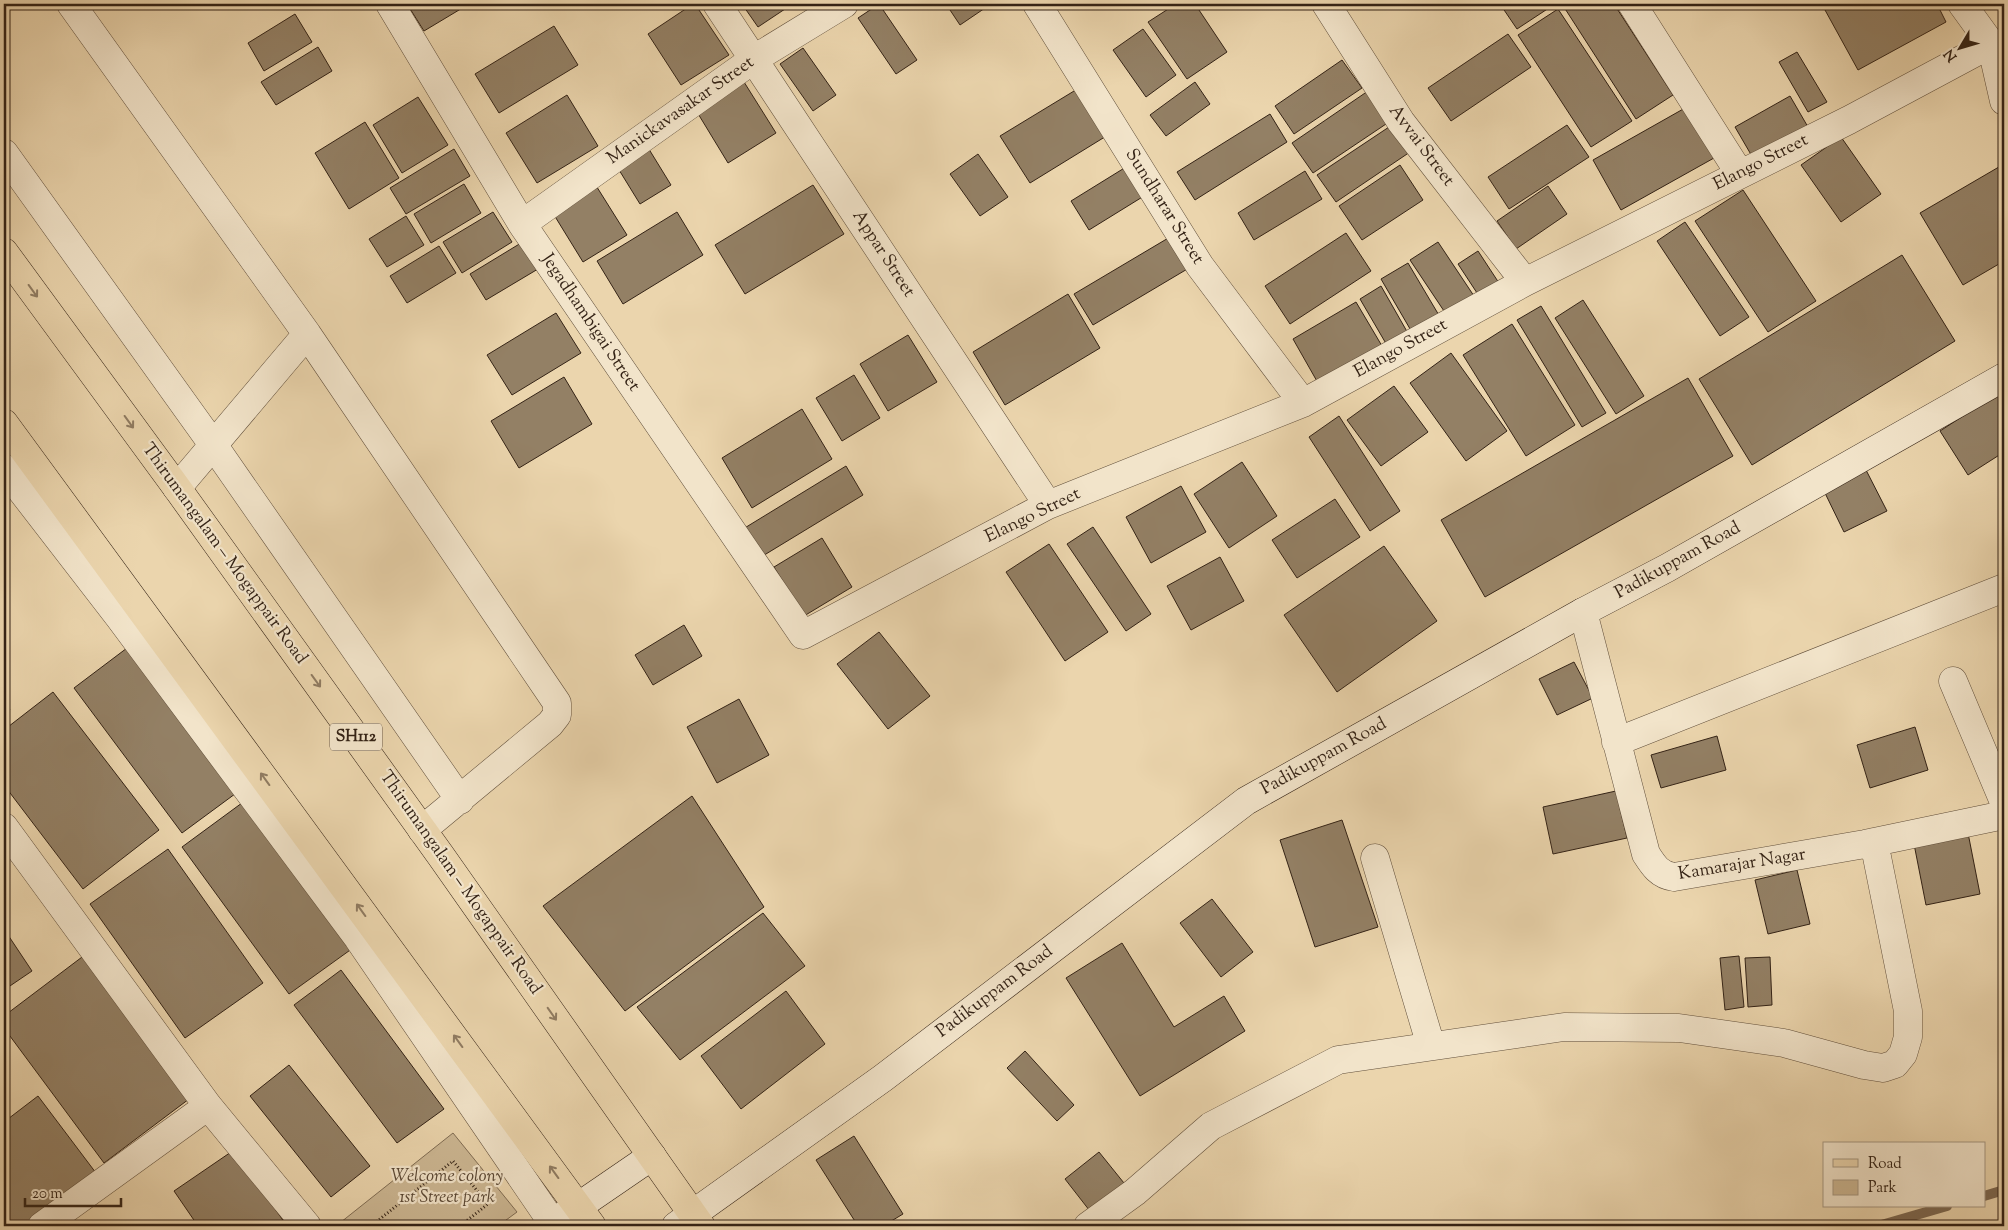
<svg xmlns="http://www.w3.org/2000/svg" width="2008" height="1230" font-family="'Sorts Mill Goudy',serif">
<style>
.green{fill:#ccb793;stroke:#806d54}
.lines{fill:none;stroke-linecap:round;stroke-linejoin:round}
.stream{stroke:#7d6952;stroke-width:10}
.building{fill:#938065;stroke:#342316}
.street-casing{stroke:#62503c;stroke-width:29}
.secondary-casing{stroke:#342316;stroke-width:29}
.primary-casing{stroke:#342316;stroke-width:29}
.path{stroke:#342316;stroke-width:3;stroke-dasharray:1 2.5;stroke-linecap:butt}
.street{stroke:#f2e4ca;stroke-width:28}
.secondary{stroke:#f2e4ca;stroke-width:28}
.primary{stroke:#ebd5ad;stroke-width:28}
.oneway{stroke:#907c62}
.labels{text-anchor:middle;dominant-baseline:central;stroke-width:4.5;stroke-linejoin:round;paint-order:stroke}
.shield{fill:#f2e4ca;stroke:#6d5d4c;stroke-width:1}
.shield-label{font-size:16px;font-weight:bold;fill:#342316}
.street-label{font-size:18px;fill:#342316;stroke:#f2e4ca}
.park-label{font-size:18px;font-style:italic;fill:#5a4835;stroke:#f2e4ca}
</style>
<rect width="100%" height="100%" fill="#ebd5ad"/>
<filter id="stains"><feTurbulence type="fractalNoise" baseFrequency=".004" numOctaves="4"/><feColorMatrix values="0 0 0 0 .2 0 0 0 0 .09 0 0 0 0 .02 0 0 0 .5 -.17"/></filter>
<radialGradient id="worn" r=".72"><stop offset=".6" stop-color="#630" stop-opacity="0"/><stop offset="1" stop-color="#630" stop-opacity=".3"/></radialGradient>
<!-- green -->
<path class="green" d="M453,1133L517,1212L498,1226H336Z"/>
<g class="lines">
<!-- stream -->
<path class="stream" d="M1984,1196L2004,1190
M1878,1226L1947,1206"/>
</g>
<!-- building -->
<path class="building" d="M407,4H469L424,31Z
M693,4H695L729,55L681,85L648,34Z
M742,4H781L785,9L758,27Z
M879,4L917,60L896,74L858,18Z
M946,4H991L960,25Z
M1176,4H1195L1227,52L1187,79L1148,22Z
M1500,4H1555L1517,29Z
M1562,4H1614L1673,95L1636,119Z
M1836,4H1937L1946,22L1858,70L1825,10Z
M1558,9L1632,121L1591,147L1518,35Z
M295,14L312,42L264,71L248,43Z
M554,26L578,65L499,113L475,74Z
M1143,29L1176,75L1146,97L1113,50Z
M1508,34L1531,67L1451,121L1428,88Z
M318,47L332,71L276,105L261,82Z
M803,48L836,95L813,111L780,64Z
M1797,52L1827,102L1808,112L1779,62Z
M1342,60L1362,88L1294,134L1275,106Z
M744,82L776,133L728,163L697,112Z
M1195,82L1210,104L1166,136L1150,115Z
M1079,88L1108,135L1030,183L1000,136Z
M1368,91L1389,122L1313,173L1292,143Z
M567,95L598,146L537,183L506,133Z
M1790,96L1808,127L1753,158L1735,127Z
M418,97L448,145L402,173L373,125Z
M1685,108L1714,158L1621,210L1593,160Z
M1270,114L1287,142L1195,200L1177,172Z
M365,122L399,178L349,209L315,153Z
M1392,125L1410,152L1336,202L1317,175Z
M1567,125L1589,157L1509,209L1488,177Z
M1841,137L1881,194L1841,222L1801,165Z
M647,146L671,185L640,204L616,165Z
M454,149L470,176L406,214L390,188Z
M978,154L1008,197L980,216L950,174Z
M2004,164V261L1963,285L1920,213Z
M1400,165L1423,200L1362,240L1339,206Z
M1126,167L1144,196L1089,230L1071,201Z
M1305,171L1322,199L1254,240L1238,213Z
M464,184L481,213L431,243L414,214Z
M595,184L627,235L583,262L551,210Z
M813,185L844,234L745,294L715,245Z
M1548,186L1567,214L1516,249L1497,221Z
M1743,190L1816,301L1768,332L1695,221Z
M493,212L512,242L462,273L443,242Z
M677,212L703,255L623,304L597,261Z
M406,216L424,245L387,267L369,239Z
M1685,222L1749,317L1720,336L1657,241Z
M1346,233L1371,271L1290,324L1265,286Z
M1170,237L1189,268L1093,325L1074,294Z
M1438,242L1474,296L1446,314L1410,260Z
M521,243L538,269L486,300L470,274Z
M439,246L456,273L407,303L390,276Z
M1478,251L1499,283L1479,296L1458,264Z
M1902,255L1955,341L1752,465L1699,379Z
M1408,263L1440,317L1413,334L1381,279Z
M1381,286L1409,335L1388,347L1360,299Z
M1068,294L1100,348L1005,405L973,352Z
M1583,300L1644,396L1616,414L1555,318Z
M1356,302L1382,346L1318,383L1293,339Z
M1541,306L1606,413L1582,427L1517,320Z
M556,313L581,353L512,395L487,355Z
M1512,324L1575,425L1526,456L1463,355Z
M908,335L937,382L888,411L860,364Z
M1451,353L1507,431L1466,461L1410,383Z
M854,375L880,418L842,441L816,398Z
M564,377L592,424L519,468L491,421Z
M1688,378L1733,456L1485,597L1441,520Z
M1394,386L1428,432L1381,466L1347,420Z
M1997,394L2004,405V452L1968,475L1940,431Z
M802,409L832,459L752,508L722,458Z
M1339,416L1400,511L1370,531L1309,437Z
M1242,462L1277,516L1229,548L1194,494Z
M846,466L863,495L761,557L743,529Z
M1866,470L1887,511L1844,532L1824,491Z
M1181,486L1206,532L1151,563L1126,517Z
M1335,499L1360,537L1297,578L1272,540Z
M1093,527L1151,614L1126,631L1067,544Z
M822,538L852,587L804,616L774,567Z
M1049,544L1108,632L1065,661L1006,572Z
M1384,546L1437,621L1337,692L1284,615Z
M1220,557L1244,601L1191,630L1167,586Z
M684,625L702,656L653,685L635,655Z
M879,632L930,696L888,729L837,664Z
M131,645L239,791L182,833L74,688Z
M1574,662L1593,698L1557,715L1539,679Z
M53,692L159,830L83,889L4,785V730Z
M739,699L769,755L717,783L687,727Z
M4,702L10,710L4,715Z
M1915,727L1928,770L1870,788L1857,745Z
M1717,736L1726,770L1661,788L1651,755Z
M1616,791L1627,838L1553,854L1543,807Z
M692,796L764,907L625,1011L543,906Z
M246,800L353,948L289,994L182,847Z
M1342,820L1378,927L1315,947L1280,840Z
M1968,833L1980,894L1926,905L1914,844Z
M168,849L263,983L185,1038L90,904Z
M1797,870L1810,924L1768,934L1755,880Z
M1212,899L1253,952L1221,977L1180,923Z
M763,913L805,966L680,1060L637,1007Z
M4,929L32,971L4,990Z
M1122,943L1174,1027L1224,996L1245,1031L1140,1096L1066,978Z
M90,951L197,1093L104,1163L4,1028V1016Z
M1739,956L1744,1007L1725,1010L1720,958Z
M1770,957L1772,1005L1748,1007L1745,958Z
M341,970L444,1109L397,1143L294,1005Z
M786,991L825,1044L741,1109L701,1056Z
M1025,1051L1074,1105L1057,1121L1007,1068Z
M289,1065L370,1166L331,1197L250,1096Z
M38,1096L96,1173L24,1226H4V1122Z
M854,1136L903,1214L883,1226H858L816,1160Z
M234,1150L287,1226H198L174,1191Z
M1099,1152L1128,1188L1093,1215L1065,1179Z"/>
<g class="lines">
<defs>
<path id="street" d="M71,4L307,334L557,703V715L550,724L422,830
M390,4L522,224L803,635L1048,505L1303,403L1525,282L1849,120L1991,44
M717,4L1048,505
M1037,4L1200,266L1303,403
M1326,4L1401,122L1525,282
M1632,4L1740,174
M1962,4L1991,44L2004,101
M4,153L214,446L460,800
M522,224L754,59L844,4
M4,468L119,617L358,938L552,1222
M177,488L307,334
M1583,612L1646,854C1653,865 1659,875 1674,877L1865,844L2004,815
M1953,681L2004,802
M1616,742L2004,588
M4,827L208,1106L307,1226
M1375,858L1431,1046
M42,1226L208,1106
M1088,1226L1135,1192L1211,1126L1338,1060L1564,1027L1679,1028L1784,1043L1864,1065L1883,1068L1895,1064L1903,1054L1908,1037V1011L1874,842"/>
<path id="secondary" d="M546,1226L579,1206L652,1156
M676,1226L883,1078L1246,801L1583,612L1667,568L2004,377"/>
<path id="primary" d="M4,252L177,488L441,856L701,1226
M4,423L592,1226"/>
</defs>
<!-- street casing -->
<use href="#street" class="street-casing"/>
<!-- secondary casing -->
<use href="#secondary" class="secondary-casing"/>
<!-- primary casing -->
<use href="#primary" class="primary-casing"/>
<!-- path -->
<path class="path" d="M371,1226L453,1161L488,1204L460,1226"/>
<!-- street -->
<use href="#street" class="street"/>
<!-- secondary -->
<use href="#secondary" class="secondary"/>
<!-- primary -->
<use href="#primary" class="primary"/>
</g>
<!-- one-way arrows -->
<defs><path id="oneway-shaft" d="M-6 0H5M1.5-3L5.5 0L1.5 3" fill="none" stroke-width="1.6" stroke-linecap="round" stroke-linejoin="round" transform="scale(1.25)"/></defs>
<g class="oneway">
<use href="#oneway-shaft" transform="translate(33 291) rotate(54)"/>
<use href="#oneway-shaft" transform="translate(129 422) rotate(54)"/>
<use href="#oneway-shaft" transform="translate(316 681) rotate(54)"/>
<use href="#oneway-shaft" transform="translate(265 779) rotate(-126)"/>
<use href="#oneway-shaft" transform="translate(361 910) rotate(-126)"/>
<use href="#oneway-shaft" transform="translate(552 1014) rotate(55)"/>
<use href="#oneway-shaft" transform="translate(458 1041) rotate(-126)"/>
<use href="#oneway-shaft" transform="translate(554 1172) rotate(-126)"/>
</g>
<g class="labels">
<!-- shield labels -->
<rect class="shield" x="330" y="723.5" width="52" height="27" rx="4"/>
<g class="shield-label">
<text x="356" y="737">SH112</text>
</g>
<!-- street labels -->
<g class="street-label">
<text transform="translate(681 111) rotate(-35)">Manickavasakar Street</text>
<text transform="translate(1421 146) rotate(53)">Avvai Street</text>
<text transform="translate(1761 163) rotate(-27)">Elango Street</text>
<text transform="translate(1164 207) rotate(58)">Sundharar Street</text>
<text transform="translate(883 254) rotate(57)">Appar Street</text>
<text transform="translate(590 323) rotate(56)">Jegadhambigai Street</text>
<text transform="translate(1401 349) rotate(-29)">Elango Street</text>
<text transform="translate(1033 516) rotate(-26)">Elango Street</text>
<text transform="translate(224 554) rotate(54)">Thirumangalam – Mogappair Road</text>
<text transform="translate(1678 561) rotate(-29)">Padikuppam Road</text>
<text transform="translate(1324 757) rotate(-29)">Padikuppam Road</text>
<text transform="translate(1742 865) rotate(-9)">Kamarajar Nagar</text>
<text transform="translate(460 883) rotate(55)">Thirumangalam – Mogappair Road</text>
<text transform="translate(995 992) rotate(-37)">Padikuppam Road</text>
</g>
<!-- park labels -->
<g class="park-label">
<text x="447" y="1177">Welcome colony<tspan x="447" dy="21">1st Street park</tspan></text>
</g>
</g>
<!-- margin -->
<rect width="2008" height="1230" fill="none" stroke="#ebd5ad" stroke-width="20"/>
<rect x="5" y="5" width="1998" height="1220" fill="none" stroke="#342316" stroke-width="2.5"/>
<rect x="10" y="10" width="1988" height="1210" fill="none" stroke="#342316"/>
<!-- legend -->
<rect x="1823" y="1142" width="162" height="65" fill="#f2e4ca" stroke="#a69782"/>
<rect x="1833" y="1159" width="25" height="8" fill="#ebd5ad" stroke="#a69782"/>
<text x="1868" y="1168" font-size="15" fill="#342316">Road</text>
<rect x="1833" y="1180" width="25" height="15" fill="#ccb793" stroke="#a69782"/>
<text x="1868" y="1192" font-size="15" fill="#342316">Park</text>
<!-- north arrow -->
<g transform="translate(1960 48) rotate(232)" stroke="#f2e4ca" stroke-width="4" paint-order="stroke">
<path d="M0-4L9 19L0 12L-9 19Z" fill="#342316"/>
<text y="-8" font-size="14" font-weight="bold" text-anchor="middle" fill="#342316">N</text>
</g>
<!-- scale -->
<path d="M25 1198v8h96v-8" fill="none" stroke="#342316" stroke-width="2.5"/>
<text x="32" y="1198" font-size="15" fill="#342316" stroke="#f2e4ca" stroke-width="4" paint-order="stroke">20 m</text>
<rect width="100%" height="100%" filter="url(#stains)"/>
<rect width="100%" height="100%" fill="url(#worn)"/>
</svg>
